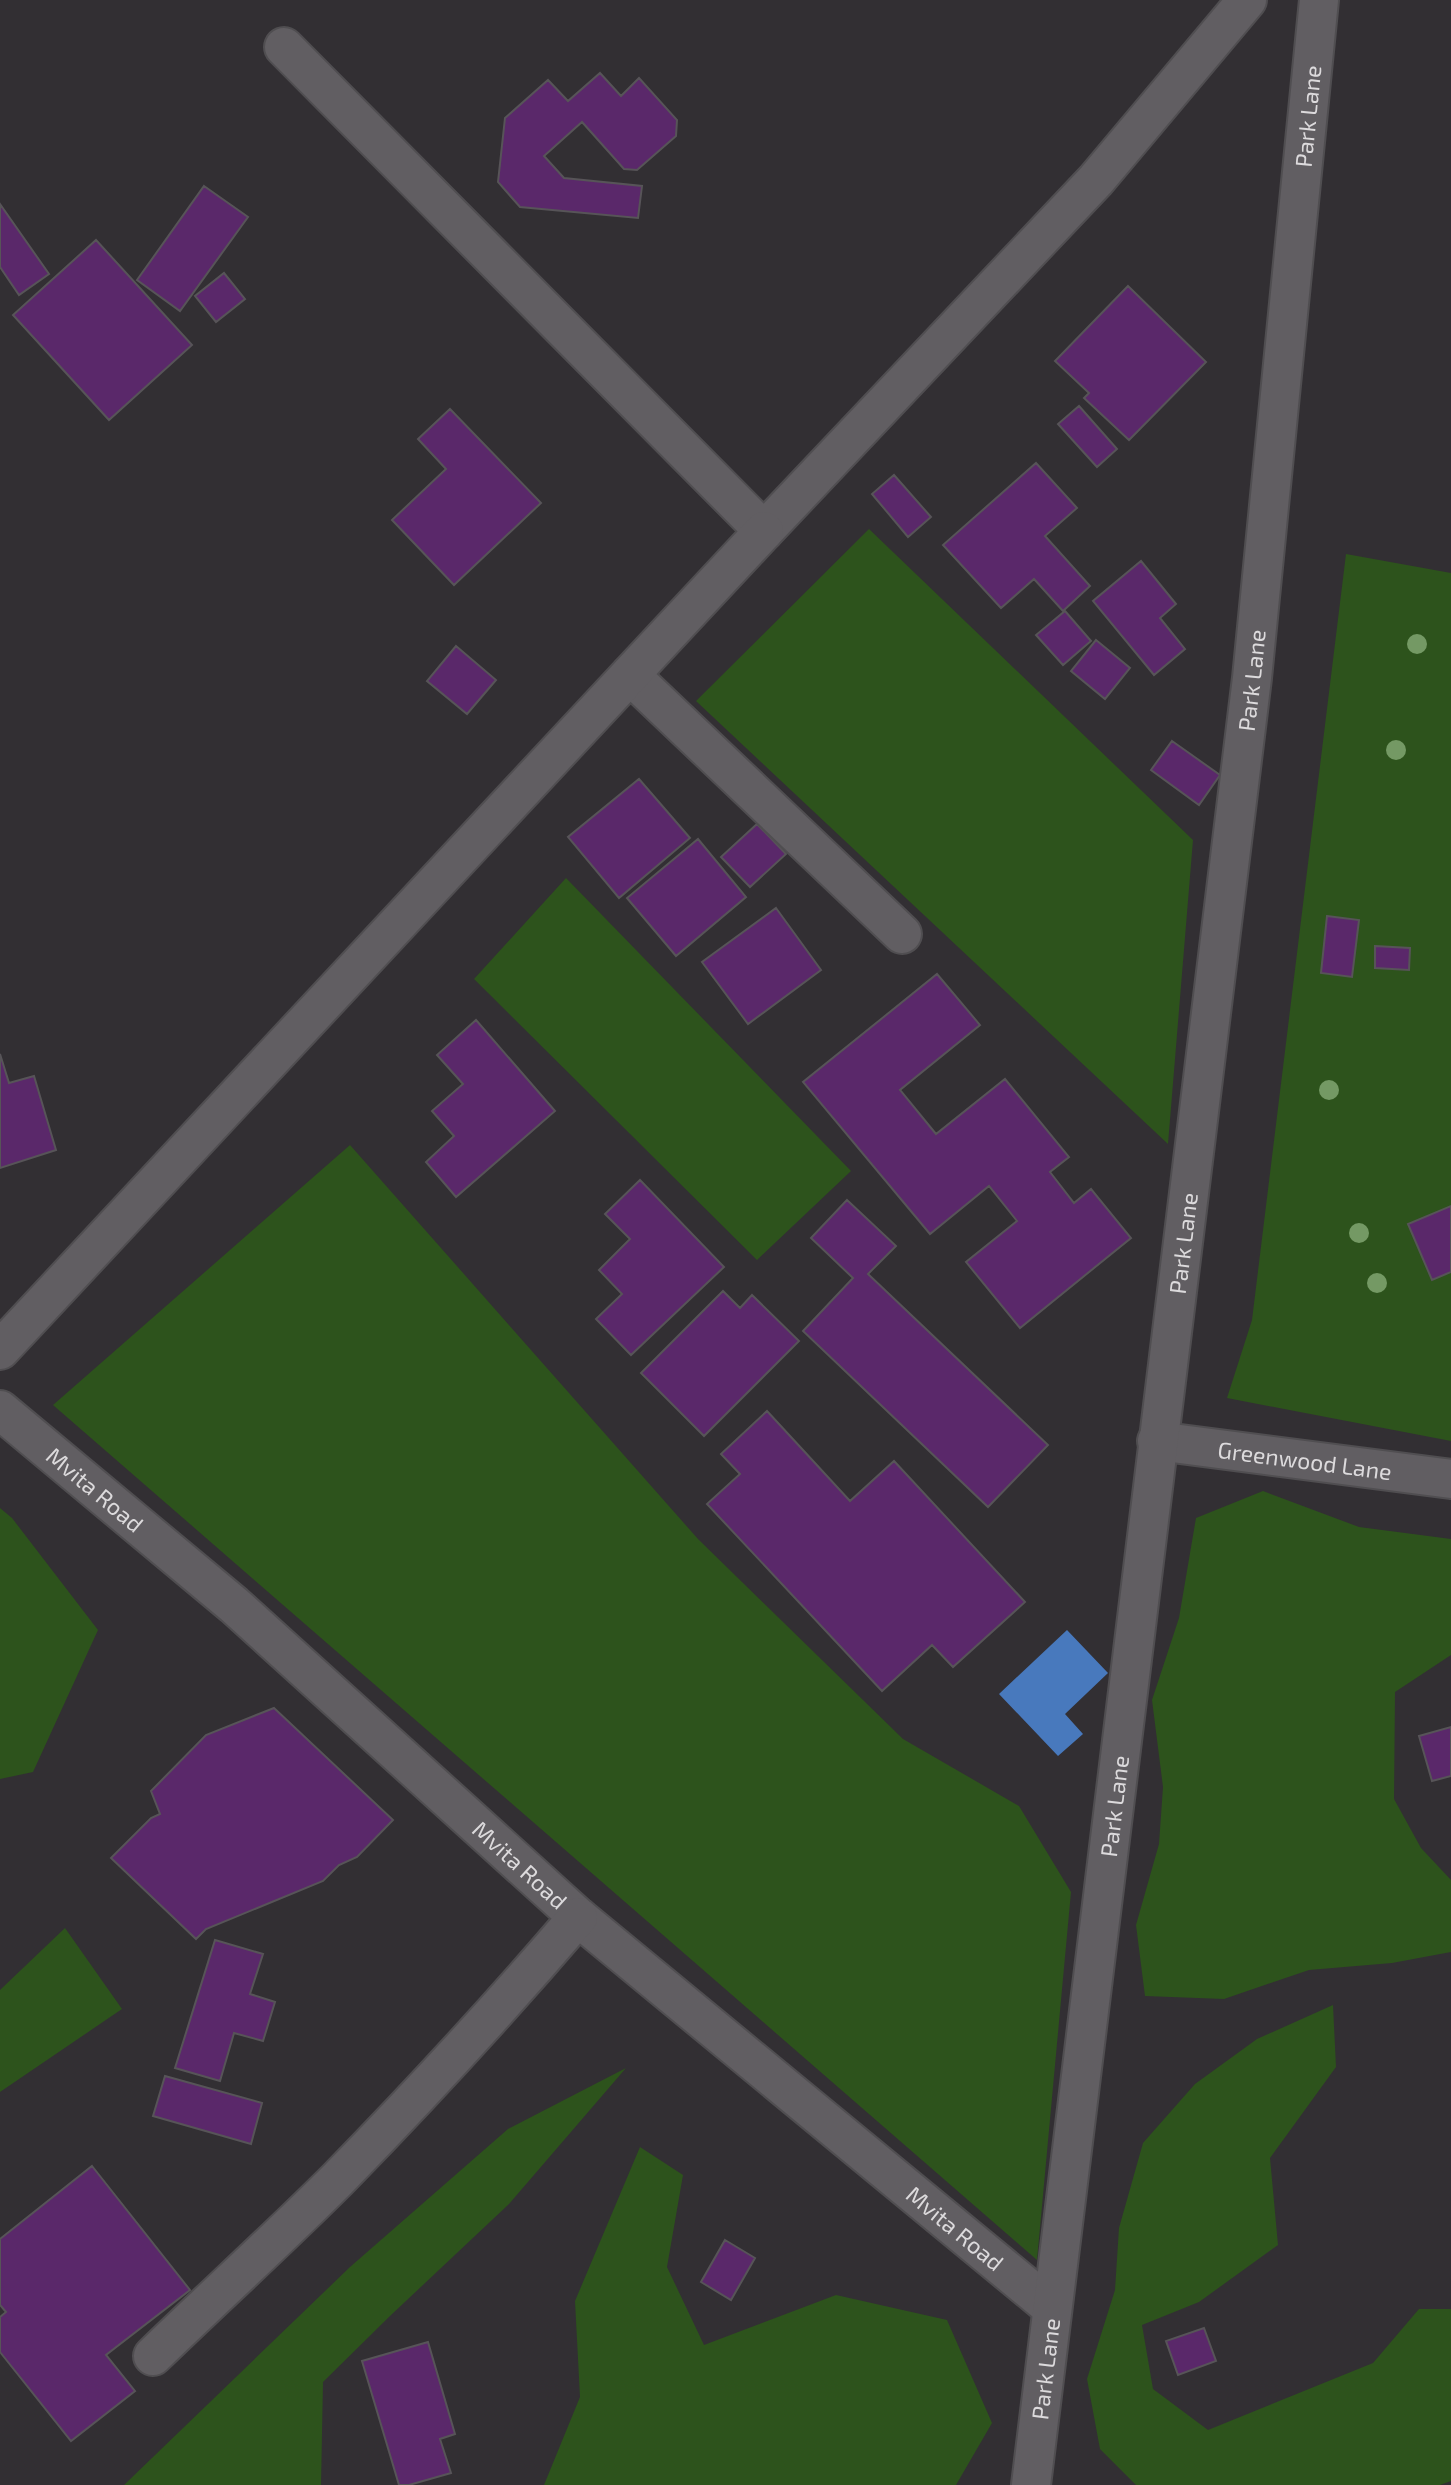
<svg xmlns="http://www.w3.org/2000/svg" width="1451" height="2485" font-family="'Exo 2',sans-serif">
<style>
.green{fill:#2d531c}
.water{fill:#4879bd}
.building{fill:#5a286a;stroke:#575458;stroke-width:2}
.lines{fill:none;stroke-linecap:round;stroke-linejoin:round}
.minor-casing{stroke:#504e51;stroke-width:42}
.minor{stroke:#615e62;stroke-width:38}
.tree{fill:#749964}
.labels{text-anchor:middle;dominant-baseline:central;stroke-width:5;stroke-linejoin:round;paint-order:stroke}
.street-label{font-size:23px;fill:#dcdadc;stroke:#282629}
</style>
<rect width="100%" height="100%" fill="#322f33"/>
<!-- green -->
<path class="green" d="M869,529L1193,840L1168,1144L696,701Z
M1346,554L1451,573V1441L1227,1398L1252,1320Z
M566,878L851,1171L757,1260L474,979Z
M350,1145L698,1539L903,1739L1019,1806L1071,1892L1037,2260L53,1405Z
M1263,1491L1359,1527L1451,1539V1655L1395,1692L1394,1799L1421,1848L1451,1880V1952L1392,1963L1309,1970L1224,1999L1145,1996L1136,1925L1159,1844L1163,1787L1152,1700L1179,1618L1196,1518Z
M0,1508L12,1518L98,1630L33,1772L0,1779Z
M65,1928L122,2009L0,2092V1990Z
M1333,2005L1336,2067L1270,2158L1278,2245L1199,2302L1142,2325L1153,2389L1208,2430L1373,2363L1419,2309H1451V2481L1440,2485H1136L1100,2449L1087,2379L1115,2290L1119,2228L1143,2143L1195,2084L1257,2039Z
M626,2068L509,2204L390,2316L323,2382L321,2485H124L350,2267L508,2129Z
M640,2147L683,2175L667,2267L704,2345L836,2295L947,2320L992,2423L956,2485H544L580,2397L575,2301Z"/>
<!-- water -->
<path class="water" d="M1067,1630L1108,1673L1065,1714L1083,1734L1058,1756L999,1694Z"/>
<!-- building -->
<path class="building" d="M600,73L621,96L639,78L677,120L676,136L637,170L624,169L582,122L544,156L564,178L642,186L638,218L520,207L498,182L505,118L548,80L568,101Z
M204,186L248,217L180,311L137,280Z
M0,204L49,274L19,295L0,267Z
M96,240L192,345L109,420L13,315Z
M224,273L245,299L216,322L195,296Z
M1128,286L1206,362L1129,440L1084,398L1089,393L1055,361Z
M1079,406L1117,449L1097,467L1058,424Z
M450,409L541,503L454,585L392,520L446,469L418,439Z
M1036,463L1077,508L1045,536L1090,586L1063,611L1034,579L1001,608L943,545Z
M894,475L931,517L908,537L872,494Z
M1141,561L1176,604L1160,618L1185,649L1154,675L1093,601Z
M1065,611L1091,641L1063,665L1036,635Z
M1096,640L1130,668L1105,699L1071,671Z
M456,646L496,680L467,714L427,681Z
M1172,741L1220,775L1199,805L1151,770Z
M639,779L690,838L619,898L568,837Z
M757,824L786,854L750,887L721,857Z
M698,839L746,897L676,956L627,898Z
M776,908L821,970L748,1024L702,962Z
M1327,916L1359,920L1352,977L1321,973Z
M1375,946L1410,948L1409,970L1375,968Z
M937,974L980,1025L900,1090L936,1134L1005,1079L1069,1157L1050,1172L1074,1203L1091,1189L1131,1238L1020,1328L966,1262L1017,1221L989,1186L930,1234L803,1082Z
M476,1020L555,1111L456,1197L426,1162L454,1136L432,1111L463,1084L437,1055Z
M0,1054L9,1083L34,1076L56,1150L0,1168Z
M640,1180L724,1267L631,1355L596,1319L622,1294L599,1270L630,1239L605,1214Z
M847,1200L896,1246L868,1274L1048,1445L988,1507L803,1331L853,1278L811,1238Z
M1451,1206V1272L1432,1280L1408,1224Z
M723,1291L740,1308L752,1295L799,1341L704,1436L641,1373Z
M767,1411L850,1501L894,1461L1025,1602L953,1667L932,1645L882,1691L707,1504L740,1474L721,1454Z
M274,1708L393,1820L357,1857L339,1865L323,1881L206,1929L196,1939L111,1858L151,1818L160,1814L151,1791L206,1735Z
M1451,1727V1776L1432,1781L1419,1736Z
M215,1940L263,1954L250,1994L275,2002L263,2041L234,2033L220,2081L175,2068Z
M165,2076L262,2103L251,2144L153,2116Z
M92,2166L190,2290L106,2355L135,2391L71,2441L0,2352V2317L6,2312L0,2305V2239Z
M725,2240L755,2258L731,2300L701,2282Z
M1204,2328L1216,2361L1178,2375L1166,2341Z
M428,2342L455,2434L440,2439L451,2473L409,2485H399L362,2361Z"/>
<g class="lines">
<defs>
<g id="minor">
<path d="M284,47L764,531L1096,180L1247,0"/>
<path d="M630,675L902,934"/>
<path d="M0,1350L764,531"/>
<path id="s1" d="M0,1410L234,1605L578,1917L1051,2307"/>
<path id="s2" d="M1157,1441L1451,1479"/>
<path d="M153,2356C214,2297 278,2239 338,2179C421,2094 501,2007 578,1917"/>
<path id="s3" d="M1031,2485L1252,678L1319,0"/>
</g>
</defs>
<!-- minor casing -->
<use href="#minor" class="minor-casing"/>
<!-- minor -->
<use href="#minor" class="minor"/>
</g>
<!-- trees -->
<g class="tree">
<circle cx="1417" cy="644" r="10"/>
<circle cx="1396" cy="750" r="10"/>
<circle cx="1329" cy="1090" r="10"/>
<circle cx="1359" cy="1233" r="10"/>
<circle cx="1377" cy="1283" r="10"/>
</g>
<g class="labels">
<!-- street labels -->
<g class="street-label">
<text stroke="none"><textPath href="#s3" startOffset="2385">Park Lane</textPath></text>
<text stroke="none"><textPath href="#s3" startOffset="1818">Park Lane</textPath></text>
<text stroke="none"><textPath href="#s3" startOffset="1251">Park Lane</textPath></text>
<text stroke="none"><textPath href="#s2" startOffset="149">Greenwood Lane</textPath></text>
<text stroke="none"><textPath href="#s1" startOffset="124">Mvita Road</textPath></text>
<text stroke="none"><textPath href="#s3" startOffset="684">Park Lane</textPath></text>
<text stroke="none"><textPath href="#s1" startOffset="691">Mvita Road</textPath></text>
<text stroke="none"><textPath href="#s1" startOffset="1258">Mvita Road</textPath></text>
<text stroke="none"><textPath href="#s3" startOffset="117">Park Lane</textPath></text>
</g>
</g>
</svg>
